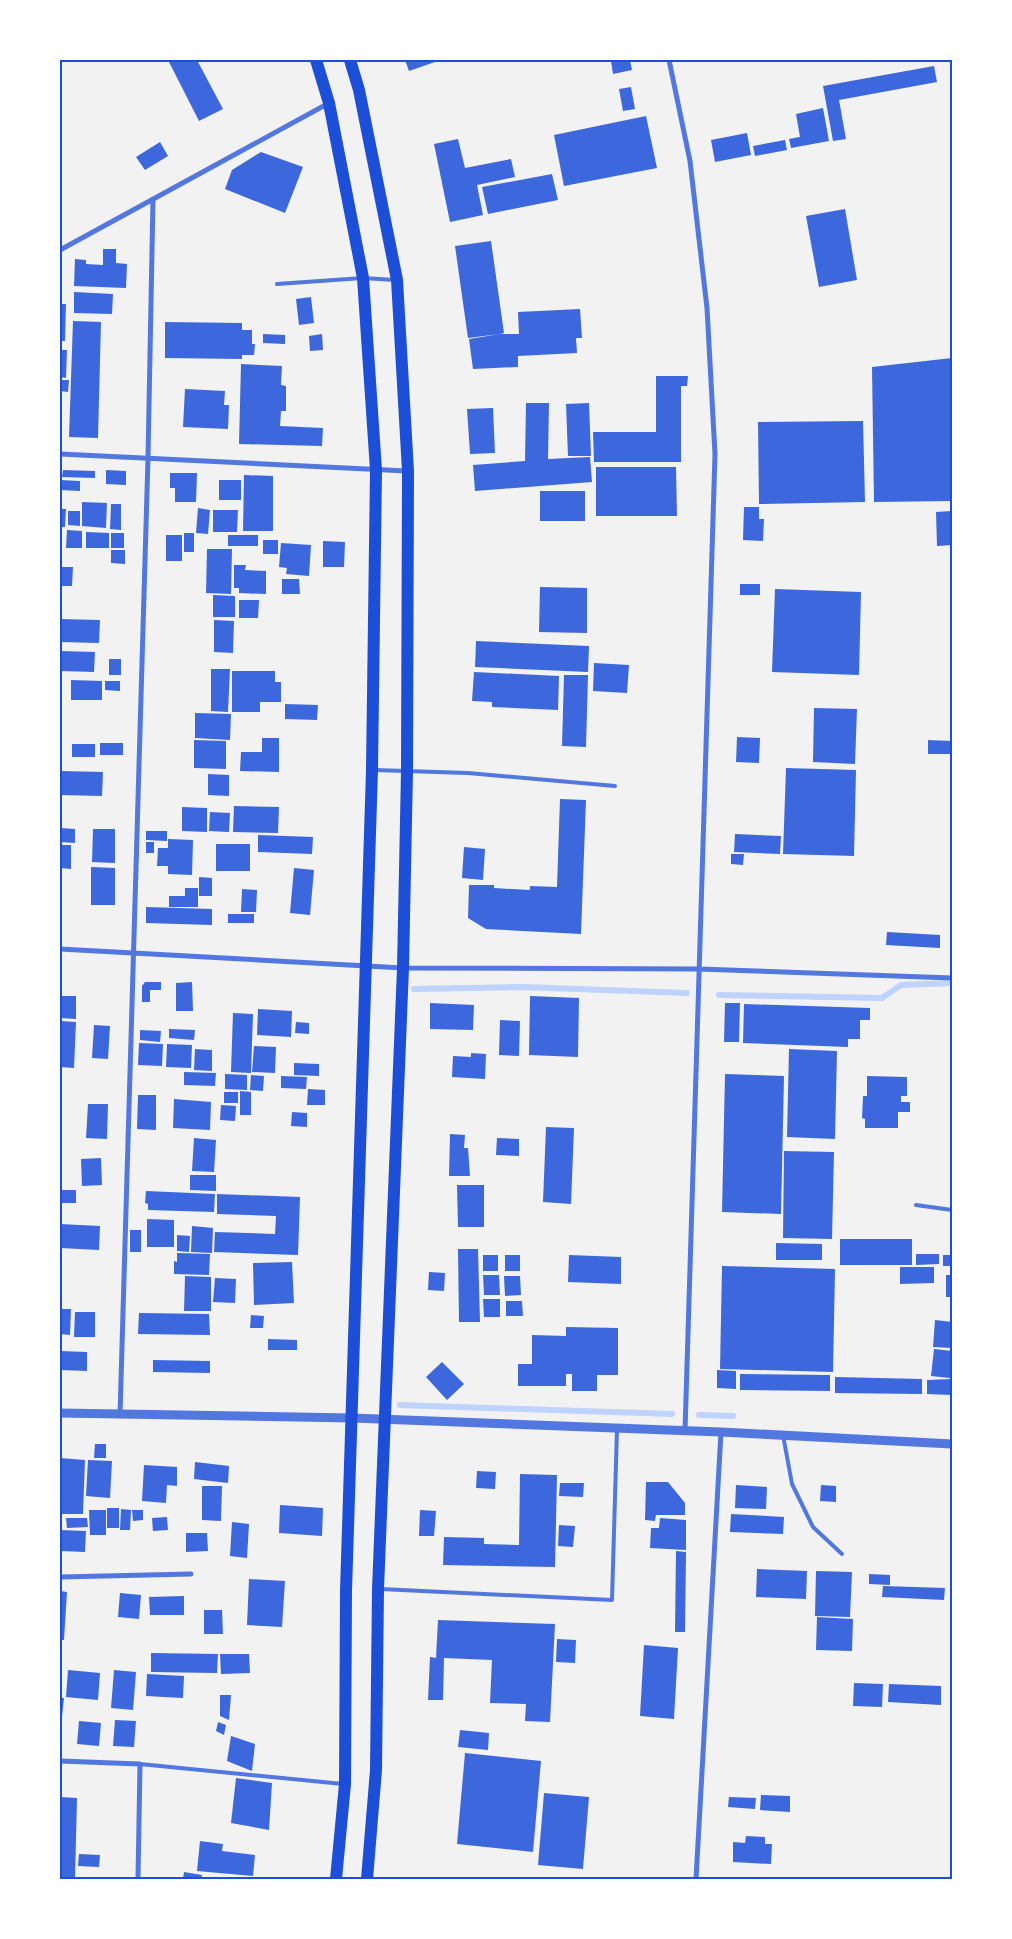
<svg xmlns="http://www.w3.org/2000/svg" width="1012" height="1939" font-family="'Exo 2',sans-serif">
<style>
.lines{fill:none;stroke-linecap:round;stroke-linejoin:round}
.stream{stroke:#bfd3fe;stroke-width:6}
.building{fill:#3d67dc}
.service{stroke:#5277de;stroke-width:4}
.minor{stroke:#5277de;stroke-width:5}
.tertiary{stroke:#5277de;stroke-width:9}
.primary{stroke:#1d4ed8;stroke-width:12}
.neatline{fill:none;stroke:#1d4ed8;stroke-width:2}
</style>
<rect width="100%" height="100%" fill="#f2f2f2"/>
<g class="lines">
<!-- stream -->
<path class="stream" d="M414,989L523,987L687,993
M719,995L882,998L901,985L952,983
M400,1405L672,1414
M699,1415L733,1416"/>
</g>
<!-- building -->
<path class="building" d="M168,60H197L223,109L199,121Z
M405,60H434L435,62L409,71Z
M619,60H630L632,70L613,74L611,61Z
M934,66L937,82L839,100L846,139L833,141L823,86Z
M631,87L635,109L623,111L619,89Z
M823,108L829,141L791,148L789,139L800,137L796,114Z
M646,116L657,168L564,186L554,135Z
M747,133L751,155L715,162L711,140Z
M458,139L465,168L511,159L515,177L477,185L483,215L450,222L434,144Z
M785,140L787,150L755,156L753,146Z
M160,142L168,156L145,170L136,157Z
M261,152L303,167L285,213L225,189L232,170Z
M552,174L558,200L488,214L482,187Z
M845,209L857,280L819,287L806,216Z
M491,241L504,333L500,334H519L518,312L580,309L582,338H576L577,353L518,356V367L473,369L469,339L500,334L468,338L455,246Z
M103,249H116V263L127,264L126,288L74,286L75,259L86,260V264L103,265Z
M74,292L113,294L112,314L74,313Z
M311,297L314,323L299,325L296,299Z
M60,304H66L65,341H60Z
M73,321L101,322L98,438L69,437Z
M165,322L242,323V330H252V344H255L254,355H242V359L165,358Z
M263,334L285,335V344L263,343Z
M322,334L323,350L310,351L309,336Z
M60,350H67L66,378L60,377Z
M952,358V501L874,502L872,367Z
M241,364L282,366L281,385L286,386V411H281L280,426L323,428L322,446L239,444Z
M656,376H688L687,386H681V462H594L593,432H656Z
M60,380H69L68,392L60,391Z
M185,389L225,391L224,405H229L228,429L183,427Z
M526,403H549L548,459L590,457L592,482L475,491L473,465L525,461Z
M589,403L591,456H568L566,404Z
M493,408L495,453L470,454L467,409Z
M863,421L865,502L759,504L758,422Z
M596,467H676L677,516H596Z
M63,470L95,471V478L62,477Z
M106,470L126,471V485L106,484Z
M170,473H197L196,502H175V488H170Z
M244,475L273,476V531H243Z
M60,480L80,481V491L60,490Z
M219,480H241V500H219Z
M540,491H585V521H540Z
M82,502L107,503L106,528L82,526Z
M111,504H121V530L110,529Z
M744,507H759V519H764L763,541L743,540Z
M198,508L210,510L208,534L196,533Z
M60,509H66L65,527H60Z
M213,510H238L237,532H213Z
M68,511H80V526L68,525Z
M952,511V545L937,546L936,512Z
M67,530L82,531V548H66Z
M86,532L109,533V548H86Z
M111,533H124V548H111Z
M184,533H194V552H184Z
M166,535H182V561H166Z
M228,535H258V546H228Z
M263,540H278V554H263Z
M323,541L345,542L344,567H323Z
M281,543L311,545L309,576L286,574L287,568L279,567Z
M207,549H232L231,594L206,593Z
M111,550H125V564L111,563Z
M234,565H246L245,570L266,571V594L239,593V588H234Z
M61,567H73L72,586H61Z
M282,579H299L300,594H282Z
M740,584H760V595H740Z
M540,587L587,588V633L539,632Z
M775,589L861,592L859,675L772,672Z
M213,595L235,596V617H213Z
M239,600H259L258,618H239Z
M60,619L100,620L99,643L60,642Z
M214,620L234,621L233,653L214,652Z
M476,641L589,646L588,672L475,667Z
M60,651L95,652L94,672L60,671Z
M109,659H121V675H109Z
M594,663L629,665L627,693L593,691Z
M211,669H230L228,712L211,711Z
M232,671H275V682H281V702H260V712H232Z
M474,672L559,676L558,710L492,707V702L472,701Z
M564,675H588L586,747L562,746Z
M71,680L102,681V700H71Z
M105,681H120V691L105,690Z
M285,704L318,705L317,720L285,719Z
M814,708L857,709L855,764L813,762Z
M195,713L231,714L230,740L195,738Z
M737,737L760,738L759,763L736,762Z
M262,738H279V772L240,771L241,752H262Z
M194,740L226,741V769L194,768Z
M928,740L952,741V754H928Z
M100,743H123V755H100Z
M72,744H95V757H72Z
M786,768L856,770L854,856L783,854Z
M60,771L103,772L102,796L60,795Z
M208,774L229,775V796L208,795Z
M560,799L586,800L581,934L486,929L468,918L469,885H494V888L530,890V886L557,887Z
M234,806L279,807L278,833L233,832Z
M182,807L207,808V832L182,831Z
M210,812L230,813L229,832L209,831Z
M60,828L75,829V843L60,842Z
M93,829H115V863L92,862Z
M146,831H167V841L146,840Z
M735,834L781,836L780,854L734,852Z
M258,835L313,837L312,854L258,852Z
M168,839L193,840L192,875L168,874V866H157L158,848H168Z
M146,842H154V853H146Z
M216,844H250V871H216Z
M60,845H71V869L60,868Z
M464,847L485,849L483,880L462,878Z
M731,854H744L743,865L731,864Z
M91,867L115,868V905H91Z
M294,868L314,870L310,915L290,913Z
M199,877L212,878V896H199Z
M185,888H198V907H169V896H185Z
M242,889L257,890L256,912H241Z
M146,907L212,909V925L146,923Z
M228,914H254V923H228Z
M887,932L940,935V948L886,945Z
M145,982H161V990H150V1002H142V986Z
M192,982L193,1011H176V983Z
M60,996H76V1019L60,1018Z
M530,996L579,998L578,1057L529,1055Z
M430,1003L474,1005L473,1030L430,1029Z
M725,1003H740L739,1042H724Z
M744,1004L870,1008V1020H860V1039H848V1047L743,1043Z
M258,1009L292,1011L291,1037L257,1035Z
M233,1013L253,1014L251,1073L231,1072Z
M500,1020L520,1021L519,1056L499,1055Z
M60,1021L76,1022L74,1068L60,1067Z
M296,1022L309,1023V1034L295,1033Z
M94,1025L110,1026L108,1059L92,1058Z
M169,1029L195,1030L194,1040L169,1038Z
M140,1030L161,1031L160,1042L140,1040Z
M139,1043L163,1044L162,1066L138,1065Z
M167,1044L192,1045L191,1068L166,1067Z
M254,1046L276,1047L275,1073L252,1072Z
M195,1049L212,1050V1071L194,1070Z
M789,1049L837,1051L835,1139L787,1137Z
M471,1053L486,1054L485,1079L452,1077L453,1056L471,1057Z
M294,1063L319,1064V1076L294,1075Z
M184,1072L216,1073L215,1086L184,1085Z
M225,1074L247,1075V1090L225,1089Z
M725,1074L784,1076L781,1214L722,1212Z
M251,1075L264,1076L263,1091L250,1090Z
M281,1076L307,1077L306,1089L281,1088Z
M867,1076L907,1077V1096H901V1102H910V1112H898V1128H865V1119L862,1118L863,1096H867Z
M308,1089L325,1090V1105H307Z
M240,1091L251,1092V1115H240Z
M224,1092H238V1103H224Z
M138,1095H156V1130L137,1129Z
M174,1099L211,1102L210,1130L173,1128Z
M88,1104H108L107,1139L86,1138Z
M221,1105L236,1106L235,1121L220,1120Z
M292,1112L307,1113V1127L291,1126Z
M546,1127L574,1128L571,1204L543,1202Z
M450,1134L465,1135L464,1148H468L470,1176H449Z
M194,1138L216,1140L214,1172L192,1171Z
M497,1138L519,1139V1156L496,1155Z
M784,1151L834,1152L832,1239L783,1238Z
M101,1158L102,1185L82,1186L81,1159Z
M190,1175H216V1191L190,1190Z
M457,1185H484V1227H458Z
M60,1190H76V1203H60Z
M146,1191L215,1194L214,1212L148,1210V1204L145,1203Z
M217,1194L300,1197L298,1255L214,1252L215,1232L275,1234L276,1216L217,1214Z
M147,1219L174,1220V1247H147Z
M60,1224L100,1226L99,1250L60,1248Z
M192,1226L213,1228L212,1253L191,1252Z
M130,1230H141V1252H130Z
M177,1235L190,1236L189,1252L177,1251Z
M840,1239H912V1265H840Z
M776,1243L822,1244V1260H776Z
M458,1249H478L480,1322H459Z
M177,1253L210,1254L209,1275L174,1274V1261L177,1262Z
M916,1254H939V1264L916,1265Z
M483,1255H498V1271H483Z
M505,1255H520V1271H505Z
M569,1255L621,1257V1284L568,1282Z
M943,1255H952V1266H943Z
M292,1262L294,1303L254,1305L253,1263Z
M722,1266L835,1269L833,1372L720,1369Z
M900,1267H934V1283L900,1284Z
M429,1272L445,1273L444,1291L428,1290Z
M483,1275H499L500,1295H484Z
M946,1275H952V1297H946Z
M185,1276L211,1277V1311H184Z
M504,1276H520L521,1295L505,1296Z
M215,1278L236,1279L235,1303L213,1302Z
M483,1299H500V1317H484Z
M506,1301H522L523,1316H506Z
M60,1309H71L70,1335L60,1334Z
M75,1312H95V1337H74Z
M139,1313L209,1314L210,1335L138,1334Z
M251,1315L264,1316L263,1328H250Z
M935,1320L952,1322V1348L933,1347Z
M566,1327L618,1328V1375H597V1391H572V1374H566V1386H518V1364H532V1335L566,1336Z
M268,1339L297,1340V1350H268Z
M934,1349L952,1351L950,1378L931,1376Z
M60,1351L87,1352V1371L60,1370Z
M153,1360L210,1361V1373L153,1372Z
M442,1362L464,1384L447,1400L426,1377Z
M717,1370L736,1371V1389L717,1388Z
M740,1374L830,1375V1391L740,1390Z
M835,1377L922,1379V1394L835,1393Z
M952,1379V1395L927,1394V1380Z
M95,1444H106V1458H94Z
M60,1458L85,1460L83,1514H60Z
M88,1460L112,1461L110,1498L86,1496Z
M195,1462L229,1466L228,1483L194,1479Z
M144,1465L177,1467V1486L167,1485L166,1503L142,1501Z
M477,1471L496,1472L495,1489L476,1488Z
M520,1474L557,1475L555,1567L443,1565L444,1537L484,1538V1544L519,1545Z
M646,1482H668L685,1503V1515H656L655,1521L645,1520Z
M560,1483H584L583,1497L559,1496Z
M736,1485L767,1487L766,1509L735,1508Z
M821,1485L836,1486V1502L820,1501Z
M202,1486H222L221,1521L202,1520Z
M280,1505L323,1508L322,1536L279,1533Z
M107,1508H119V1528H107Z
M121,1509L131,1510L130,1530H120Z
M89,1510H106V1535H90Z
M132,1510H143V1520L133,1521Z
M420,1510L436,1511L434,1536H419Z
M731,1514L784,1517L783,1534L730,1532Z
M167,1517L168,1530L153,1531L152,1518Z
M66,1518H87L88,1527L67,1528Z
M660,1518L686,1520V1550L650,1548L651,1528H659Z
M232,1522L249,1524L247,1558L230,1556Z
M559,1525L575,1526L573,1547L558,1546Z
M60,1530L86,1531L85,1552L60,1551Z
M186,1533H207L208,1551L186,1552Z
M676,1551L686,1552L685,1632H675Z
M757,1569L807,1571L806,1599L756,1597Z
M816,1571L852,1572L850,1617L815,1616Z
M869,1574L890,1575V1585L869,1584Z
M249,1579L285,1581L282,1627L247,1625Z
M883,1586L945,1588L944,1600L882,1597Z
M60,1591L67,1592L64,1640H60Z
M120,1593L141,1595L139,1619L118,1617Z
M184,1596V1615H150L149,1597Z
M204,1610H222L223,1634H204Z
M817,1617L853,1619L852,1651L816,1650Z
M438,1620L555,1624L550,1722L525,1721L526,1704L490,1703L492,1660L444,1658L443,1700H428L430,1657L436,1658Z
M557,1639L576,1640L575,1663L556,1662Z
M644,1645L678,1648L674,1719L640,1716Z
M151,1653L218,1654L217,1673L151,1672Z
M220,1654H249L250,1673L221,1674Z
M68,1670L100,1673L98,1700L66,1697Z
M114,1670L136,1672L133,1710L111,1708Z
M147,1674L184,1676L183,1698L146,1696Z
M854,1683L883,1684L882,1707L853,1706Z
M889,1684L941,1686V1705L888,1702Z
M220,1695H231L229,1720L220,1716Z
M60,1698H64L61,1726H60Z
M115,1720L136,1721L134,1747L113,1746Z
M79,1721L101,1723L99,1746L77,1744Z
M218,1722L226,1725L224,1735L216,1731Z
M460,1730L489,1733L488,1750L458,1747Z
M231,1736L255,1744L252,1771L227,1761Z
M465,1753L541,1761L533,1852L457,1844Z
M236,1778L272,1783L269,1830L231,1823Z
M544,1793L589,1797L583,1869L538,1865Z
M761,1795L790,1796V1812L760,1810Z
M60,1797L77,1798L75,1879H60Z
M729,1797L756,1798L755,1809L728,1807Z
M746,1836L765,1837V1844H772L771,1864L733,1862V1842L745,1843Z
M200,1841L223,1844L222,1851L255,1855L253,1876L197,1871Z
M79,1854L100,1855L99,1867L78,1866Z
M184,1872L202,1875L201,1879H183Z"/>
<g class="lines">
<!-- service -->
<path class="service" d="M277,284L363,278L395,280
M374,770L468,773L615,786
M916,1205L952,1210
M783,1435L792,1484L813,1527L842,1554
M381,1589L612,1600L617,1429
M140,1764L343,1784"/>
<!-- minor -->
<path class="minor" d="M669,60L690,161L707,308L715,454L685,1431
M60,250L329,103
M60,454L407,471
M60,949L403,968L699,969L952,978
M120,1415L148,458L153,199
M60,1577L191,1574
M60,1761L140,1764L138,1879
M696,1879L721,1432"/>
<!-- tertiary -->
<path class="tertiary" d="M60,1413L352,1418L721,1432L952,1444"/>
<!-- primary -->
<path class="primary" d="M316,60L329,103L363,278L376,470L372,770L346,1591L345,1784L336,1879
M350,60L359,90L397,280L408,471L407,771L403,968L378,1589L376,1770L367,1879"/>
</g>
<!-- border -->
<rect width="1012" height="1939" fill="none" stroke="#ffffff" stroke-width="122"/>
<rect x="61" y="61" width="890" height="1817" class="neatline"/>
</svg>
